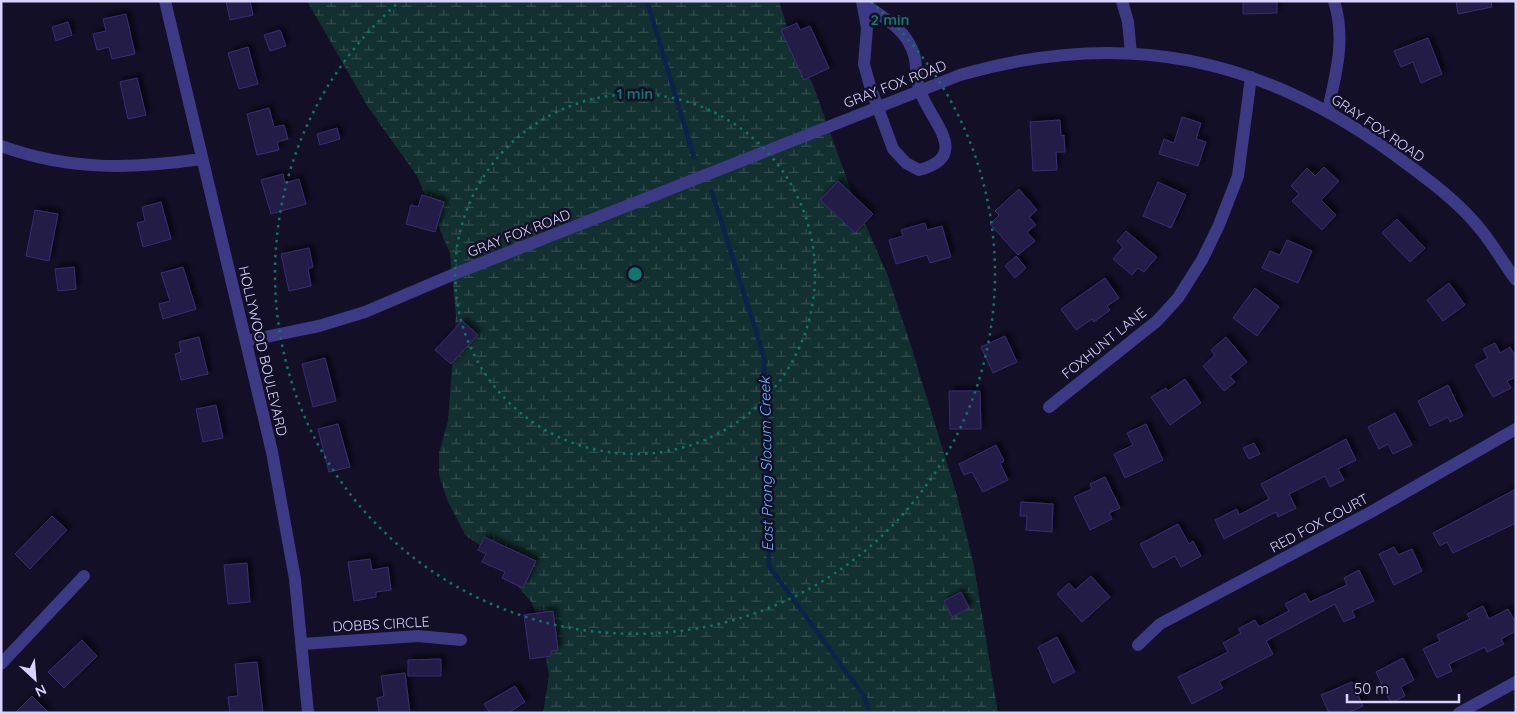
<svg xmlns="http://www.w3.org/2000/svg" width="1517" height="714" font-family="Quicksand,sans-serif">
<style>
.wetland{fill:url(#wetland-marsh)}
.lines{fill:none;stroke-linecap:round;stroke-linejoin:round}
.stream{stroke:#0c2248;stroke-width:4.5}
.building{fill:#241b47;stroke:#3b2d73;filter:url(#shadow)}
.minor{stroke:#3d3a85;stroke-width:12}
.ring{fill:none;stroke:#0f766e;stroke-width:2.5;stroke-dasharray:2.5 5}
.labels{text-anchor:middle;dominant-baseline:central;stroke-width:5;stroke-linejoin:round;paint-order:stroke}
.street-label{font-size:14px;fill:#d9d4ff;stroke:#130f26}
.water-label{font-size:15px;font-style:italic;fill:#62b6ff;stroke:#130f26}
.centre{fill:#0f766e;stroke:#130f26;stroke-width:2.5}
.ring-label{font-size:15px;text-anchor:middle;font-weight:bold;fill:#0f766e;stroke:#130f26;stroke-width:5;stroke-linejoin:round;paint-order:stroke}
</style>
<defs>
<pattern id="wetland-marsh" width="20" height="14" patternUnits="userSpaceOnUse" patternTransform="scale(1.25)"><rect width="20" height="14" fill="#12302f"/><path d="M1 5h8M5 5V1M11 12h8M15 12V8" fill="none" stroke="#344d4e"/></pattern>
<filter id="shadow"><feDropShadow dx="4" dy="-4" stdDeviation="2.5" flood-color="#0009"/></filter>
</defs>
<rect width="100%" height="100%" fill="#130f26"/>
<!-- wetland -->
<path class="wetland" d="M307,1H779L791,40L813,85L853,196L887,274L911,346L957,496L974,566L998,713H543L549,675L540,625L532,603L486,549L466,536L448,502L439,475V453L448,421L456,316L450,253L417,176L368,107Z"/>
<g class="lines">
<!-- stream -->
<path class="stream" d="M647,1L694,157
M712,192L764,357L769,566L864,696L870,713"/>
</g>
<!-- building -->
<path class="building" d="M226,1H250L253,15L230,20Z
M1243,1H1277V13L1243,14Z
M1456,1H1491L1492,7L1458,14Z
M126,14L135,54L112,59L109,47L97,50L93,34L106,31L103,19Z
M68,22L72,35L56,41L52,27Z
M797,23L800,30L810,26L829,68L804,80L781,30Z
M280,30L286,46L270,51L264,35Z
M1428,38L1442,74L1421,83L1413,62L1401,67L1394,51Z
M248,47L258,84L239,89L228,53Z
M137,78L146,115L128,119L120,82Z
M269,108L274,127L284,125L288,139L277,142L279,150L257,155L247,114Z
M1182,117L1201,123L1196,139L1206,142L1198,166L1159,154L1164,139L1174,143Z
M1060,120L1061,136L1064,135L1065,152H1056L1057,170L1033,171L1030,122Z
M337,128L340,139L320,145L317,134Z
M1324,167L1339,181L1321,200L1336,215L1322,230L1292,201L1299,194L1291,186L1307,168L1315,176Z
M283,174L285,183L299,179L306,204L271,214L261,180Z
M838,181L873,214L855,233L820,200Z
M1158,182L1186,195L1171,228L1143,216Z
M1019,189L1037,210L1029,217L1036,225L1027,232L1035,241L1018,255L990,224L999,215L995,211Z
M422,195L444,202L435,232L406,224L411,205L418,207Z
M161,202L171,239L143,247L137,223L145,221L142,207Z
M35,210L58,214L49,261L26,256Z
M1397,219L1425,248L1410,262L1382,233Z
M925,223L927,230L942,226L951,257L930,263L927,255L896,264L889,240L903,236L901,230Z
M1126,231L1157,257L1144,272L1138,268L1132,275L1113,259L1123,247L1117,241Z
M1287,240L1312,251L1298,283L1262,268L1270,251L1280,255Z
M309,248L313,267L308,269L311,286L289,291L281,254Z
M1016,256L1026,268L1015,278L1005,266Z
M74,267L76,289L58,291L55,269Z
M183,267L196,309L163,319L159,304L170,301L161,273Z
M1105,278L1119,298L1107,306L1110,310L1094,322L1092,319L1076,330L1061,309Z
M1449,283L1465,305L1443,321L1427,300Z
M1255,288L1279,307L1257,336L1233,318Z
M462,321L478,335L451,364L435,350Z
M1005,336L1017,362L993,373L981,347Z
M199,337L208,374L181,380L175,354L181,352L179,342Z
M1226,337L1247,362L1230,376L1235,382L1224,391L1203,366L1215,355L1211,350Z
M1495,343L1500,353L1510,347L1516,357V377L1507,381L1511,388L1493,397L1475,365L1488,358L1483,349Z
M325,358L336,401L313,407L302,364Z
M1185,379L1201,403L1170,425L1151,397L1166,388L1168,391Z
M1448,385L1463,416L1450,422L1448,417L1430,426L1418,401Z
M949,391H980L981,429H950Z
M216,405L223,438L203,442L196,409Z
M1395,413L1412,445L1393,454L1388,444L1379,449L1368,427Z
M338,424L350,467L329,472L318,429Z
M1146,424L1163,460L1125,478L1114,454L1133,445L1127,433Z
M1346,439L1356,460L1338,469L1344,480L1330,487L1325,476L1289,494L1296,508L1278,517L1276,512L1224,539L1215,520L1237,509L1239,515L1269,499L1261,484Z
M1254,443L1260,454L1249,459L1243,448Z
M996,445L1004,461L1000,463L1008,480L983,492L972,472L964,475L959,464Z
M1105,477L1120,508L1109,513L1112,519L1090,530L1074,497L1092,489L1090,484Z
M1516,489V523L1453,553L1447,542L1440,546L1433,533Z
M1021,502L1053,504L1052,532L1026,530L1027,516H1020Z
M52,516L67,530L30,569L15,554Z
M1178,524L1189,544L1193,541L1201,556L1181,567L1175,556L1153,568L1140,544Z
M484,537L536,561L523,588L502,578L505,572L482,562L486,554L478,550Z
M1394,547L1398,555L1412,549L1422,571L1394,585L1379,554Z
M370,559L372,570L388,567L391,590L376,592V597L354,601L348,562Z
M247,563L250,602L228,604L224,565Z
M1359,570L1374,601L1352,611L1355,617L1344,622L1335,604L1266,641L1273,654L1219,682L1223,688L1192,704L1178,677L1228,652L1223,643L1241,633L1238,629L1255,620L1259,627L1289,611L1285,604L1305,593L1310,602L1347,585L1344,578Z
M1091,576L1110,597L1082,622L1057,594L1069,583L1075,590Z
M961,592L969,608L952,617L944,601Z
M1483,606L1489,619L1508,609L1516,623V631L1501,639L1504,644L1487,652L1485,647L1449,664L1452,671L1437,678L1423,649L1440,641L1437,635L1470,619L1467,614Z
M553,611L558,650L551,651V656L530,659L524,615Z
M1057,637L1075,672L1053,683L1038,647Z
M82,640L97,656L64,688L48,672Z
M1403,658L1414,680L1401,687L1405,696L1391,703L1376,672Z
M441,659V676H408V660Z
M257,662L263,713H230L228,697L238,696L235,664Z
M405,673L410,713H379L377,698L384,696L381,676Z
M1352,682L1363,706L1348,713H1329L1321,695Z
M515,686L525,702L508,713H490L484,704Z
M32,696L49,713H15Z"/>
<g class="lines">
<!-- minor -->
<path class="minor" d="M165,1L272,452L295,579L308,713
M862,1L867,28L864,64L870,86L893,149L906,163L919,170C972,156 931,122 920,91C914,75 919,59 909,43C900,26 878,14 863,3
M1122,1L1128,22L1131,53
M1328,110C1336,73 1346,39 1334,1
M1,146C70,171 131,169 202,159
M246,341L319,326L365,312L459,272L960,75C1123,28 1260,56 1396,156C1426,178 1458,201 1481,230C1494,246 1504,264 1516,280
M1049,407L1157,321L1178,298L1202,260L1219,225L1238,176L1251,77
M302,644L418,636L461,640
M1138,645L1160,624L1371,512L1516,429
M1,664L84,576
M1459,713L1516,682"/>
</g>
<!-- distance rings -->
<g class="ring">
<circle cx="635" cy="274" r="180"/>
<path d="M871 2A360 360 0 1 1 399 2"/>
</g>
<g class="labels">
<!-- street labels -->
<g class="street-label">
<text transform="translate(895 84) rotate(-21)">GRAY FOX ROAD</text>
<text transform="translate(1378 128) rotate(34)">GRAY FOX ROAD</text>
<text transform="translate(519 233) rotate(-21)">GRAY FOX ROAD</text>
<text transform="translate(1104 343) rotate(-39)">FOXHUNT LANE</text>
<text transform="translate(263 351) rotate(77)">HOLLYWOOD BOULEVARD</text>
<text transform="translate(1319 523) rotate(-28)">RED FOX COURT</text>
<text transform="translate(381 624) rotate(-3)">DOBBS CIRCLE</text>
</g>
<!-- water labels -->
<g class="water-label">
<text transform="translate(766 464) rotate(-91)">East Prong Slocum Creek</text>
</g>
</g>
<circle cx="635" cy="274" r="8" class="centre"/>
<g class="ring-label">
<text x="890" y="25">2 min</text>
<text x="635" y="99">1 min</text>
</g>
<!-- border -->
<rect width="1517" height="714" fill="none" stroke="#d9d4ff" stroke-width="5"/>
<!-- north arrow -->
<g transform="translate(35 679) rotate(154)" stroke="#130f26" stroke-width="4" paint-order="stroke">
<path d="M0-4L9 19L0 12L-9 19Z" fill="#d9d4ff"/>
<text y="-8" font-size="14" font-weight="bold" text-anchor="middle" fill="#d9d4ff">N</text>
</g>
<!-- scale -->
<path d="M1347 694v8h112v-8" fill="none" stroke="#d9d4ff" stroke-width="2.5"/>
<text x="1354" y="694" font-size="15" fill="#d9d4ff" stroke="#130f26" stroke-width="4" paint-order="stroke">50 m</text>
</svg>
